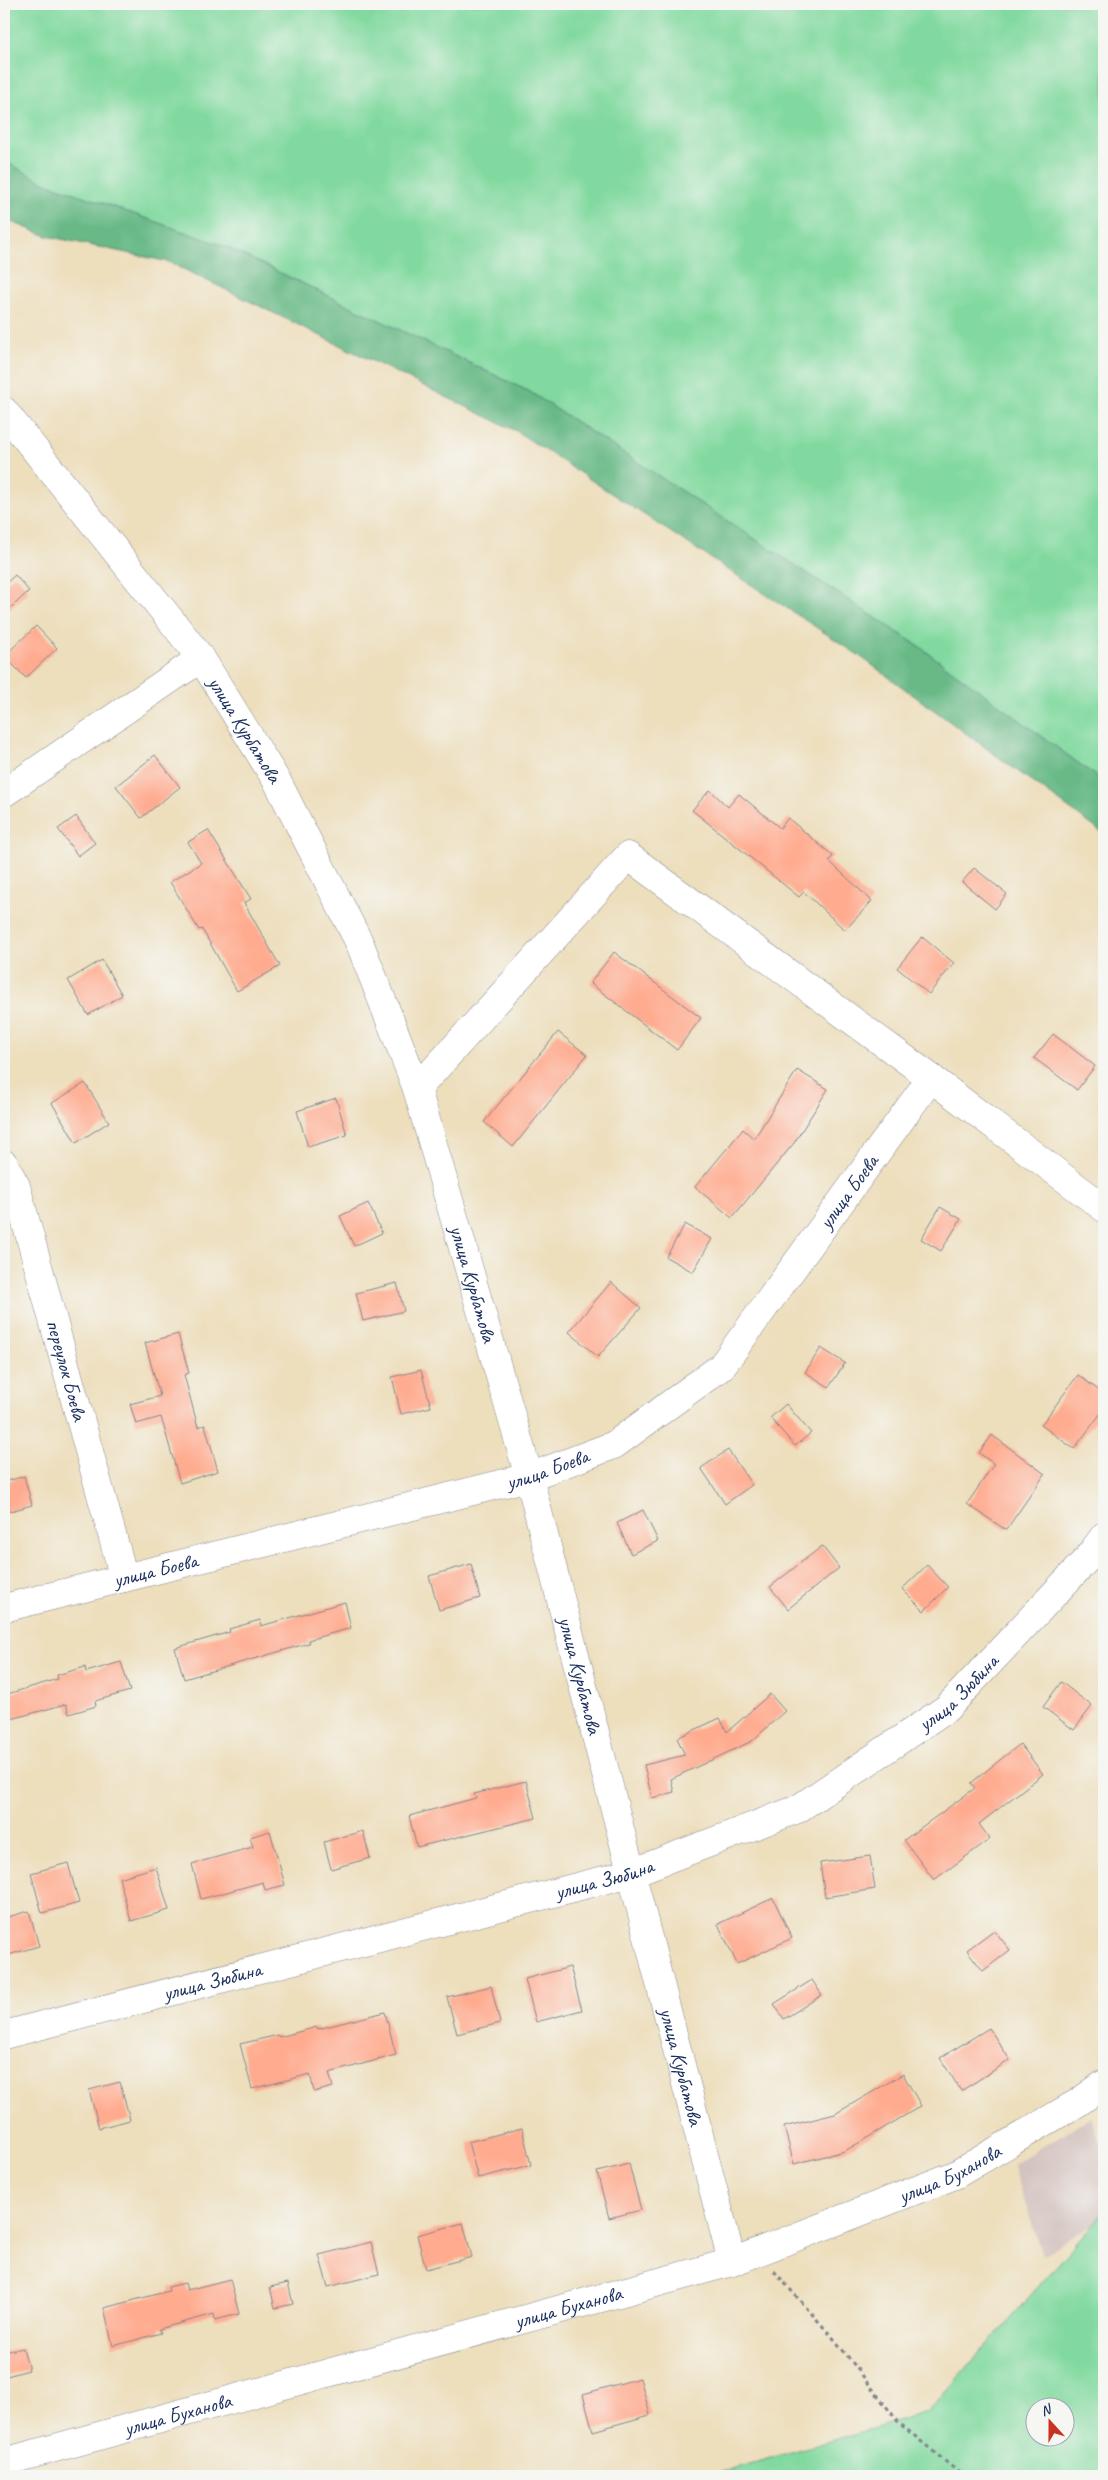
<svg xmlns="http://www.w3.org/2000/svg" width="1108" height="2480" font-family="Caveat,sans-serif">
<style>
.industrial{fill:#d1c0bc}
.green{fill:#81d99f;stroke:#4e847e;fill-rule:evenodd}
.forest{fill:#68b986;stroke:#427472}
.building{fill:#ffab8f}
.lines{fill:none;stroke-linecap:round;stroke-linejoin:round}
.minor-casing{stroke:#84868d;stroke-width:29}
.path{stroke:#84868d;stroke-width:3;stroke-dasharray:4 4;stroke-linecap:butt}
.minor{stroke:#fff;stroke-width:28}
.labels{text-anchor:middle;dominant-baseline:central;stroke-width:4;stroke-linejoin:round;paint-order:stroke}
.street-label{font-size:21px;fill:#1b2f5e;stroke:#f6f6f2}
</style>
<rect width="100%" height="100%" fill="#f6f6f2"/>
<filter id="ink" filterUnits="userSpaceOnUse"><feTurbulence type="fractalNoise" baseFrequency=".02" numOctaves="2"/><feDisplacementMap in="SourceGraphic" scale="10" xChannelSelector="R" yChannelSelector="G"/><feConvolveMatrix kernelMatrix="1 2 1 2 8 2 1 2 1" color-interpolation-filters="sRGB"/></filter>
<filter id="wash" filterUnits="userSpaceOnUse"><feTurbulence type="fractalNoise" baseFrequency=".0096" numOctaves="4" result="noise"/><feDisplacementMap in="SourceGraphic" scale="20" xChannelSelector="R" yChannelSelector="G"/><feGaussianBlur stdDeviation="1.12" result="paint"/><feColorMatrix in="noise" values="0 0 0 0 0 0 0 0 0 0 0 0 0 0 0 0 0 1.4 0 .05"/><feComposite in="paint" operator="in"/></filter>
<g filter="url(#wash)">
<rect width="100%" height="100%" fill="#eddebc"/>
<!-- industrial -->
<path class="industrial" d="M1091,2117L1104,2153V2218L1042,2255L1013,2164Z"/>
<!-- green -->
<path class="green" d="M4,4H1104V782L920,647L530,392L224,246L43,182L4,161Z
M1104,2212V2476H708L927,2413ZM1036,2408H1066V2438H1036Z"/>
<!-- forest -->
<path class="forest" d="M4,161L43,182L224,246L530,392L920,647L1104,782V834L857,654L516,431L169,262L47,236L4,219Z"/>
<g id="blocks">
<!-- building -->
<path class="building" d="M15,575L29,591L4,614V585Z
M36,626L57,648L26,678L4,656Z
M155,755L180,787L141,818L116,786Z
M710,790L728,807L739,794L780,828L788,818L833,856L829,861L872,901L845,930L804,892L799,897L692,810Z
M76,816L95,843L78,856L58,829Z
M208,830L251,899L244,903L280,966L237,991L202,929L199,930L170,882L201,863L188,842Z
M974,868L1007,894L995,909L962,882Z
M922,937L954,963L929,994L897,968Z
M614,952L701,1018L677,1050L590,983Z
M102,960L122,995L88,1015L68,980Z
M558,1032L587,1055L513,1147L484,1122Z
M1053,1034L1095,1066L1077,1090L1034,1058Z
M797,1070L828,1089L794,1143L732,1218L695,1187L743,1129L754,1139Z
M85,1083L109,1122L76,1143L52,1103Z
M336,1098L347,1135L308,1147L297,1111Z
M368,1203L382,1233L354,1246L340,1216Z
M940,1207L961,1219L941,1251L921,1239Z
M685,1224L712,1239L693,1272L666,1257Z
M611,1282L641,1308L598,1357L569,1332Z
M397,1283L404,1311L363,1321L356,1293Z
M178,1334L189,1373L184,1375L198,1427L205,1425L218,1471L180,1483L161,1417L136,1424L130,1404L160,1396L145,1343Z
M821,1348L845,1363L829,1387L805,1372Z
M421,1370L431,1407L401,1414L392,1377Z
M1078,1375L1104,1394V1409L1074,1449L1041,1425Z
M786,1404L811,1433L795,1446L770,1418Z
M992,1435L1045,1474L1006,1530L967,1504L994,1464L979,1453Z
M728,1450L752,1485L725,1504L701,1468Z
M24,1476L32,1505L4,1513V1482Z
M643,1510L658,1541L631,1554L617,1523Z
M822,1546L839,1568L788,1609L770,1587Z
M471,1564L480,1598L439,1610L429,1576Z
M927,1565L948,1587L924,1611L902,1589Z
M345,1602L351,1628L308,1640L309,1643L184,1679L175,1648L230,1632L229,1629L260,1620L261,1626Z
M121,1662L130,1691L95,1701L96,1706L69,1714L66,1704L4,1721V1695L58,1679L57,1675L85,1667L86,1672Z
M1061,1682L1092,1706L1074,1730L1043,1707Z
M770,1694L785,1711L752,1741L671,1779L674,1792L652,1798L644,1765L685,1755L677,1738L720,1718L727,1732Z
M1020,1744L1043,1774L979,1824L990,1839L934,1880L904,1840L975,1788L971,1783Z
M526,1781L536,1818L417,1847L409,1816L476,1798L474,1794Z
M270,1831L285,1885L265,1890L263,1882L201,1899L192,1864L253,1847L250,1837Z
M363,1831L370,1858L331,1869L324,1842Z
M870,1856L875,1889L825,1897L820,1863Z
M68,1863L79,1903L42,1913L31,1873Z
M156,1867L169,1910L131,1921L119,1878Z
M773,1898L792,1938L737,1964L718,1924Z
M29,1911L39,1946L8,1955L4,1938V1918Z
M994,1930L1010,1950L983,1971L967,1950Z
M570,1967L582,2010L536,2022L525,1979Z
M812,1980L822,1995L784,2019L774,2004Z
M491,1986L500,2023L457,2034L447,1997Z
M385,2012L396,2055L329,2073L333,2087L314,2092L310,2074L252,2089L240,2044L278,2035L279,2037L317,2027L318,2029Z
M989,2028L1010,2060L961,2091L940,2058Z
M903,2074L921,2106L845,2151L794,2164L784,2127L835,2114Z
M120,2082L130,2120L99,2128L89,2090Z
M522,2128L531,2165L478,2178L468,2142Z
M629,2164L641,2210L609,2218L597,2172Z
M463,2223L472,2257L426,2269L417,2235Z
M371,2242L379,2274L328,2287L319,2255Z
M230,2279L239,2314L215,2320L214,2314L159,2329L161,2333L113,2346L104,2308L169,2291L168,2287L185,2283L187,2290Z
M288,2283L293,2304L275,2308L270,2287Z
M23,2348L29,2370L7,2376L4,2352Z
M640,2378L650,2415L593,2431L583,2394Z"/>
</g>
</g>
<g filter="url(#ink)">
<use href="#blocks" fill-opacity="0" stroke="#84868d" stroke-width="1"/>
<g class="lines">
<defs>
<g id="minor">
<path id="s1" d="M4,411L201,658L278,783L360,944L417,1089L529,1477L732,2262"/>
<path d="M4,793L201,658"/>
<path d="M417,1089L628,856L931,1078L1104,1208"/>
<path id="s2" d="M4,1164L16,1186L124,1578"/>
<path id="s3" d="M4,1608L529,1477L614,1445L721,1367L931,1078"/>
<path id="s4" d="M4,2035L631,1873L798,1809L947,1708L1087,1559L1104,1536"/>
<path id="s5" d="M4,2462L732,2262L955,2175L1079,2102L1104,2084"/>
</g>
</defs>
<!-- minor casing -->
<use href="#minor" class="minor-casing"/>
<!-- path -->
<path class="path" d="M774,2271L835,2340L899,2423L963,2476"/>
<!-- minor -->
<use href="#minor" class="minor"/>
</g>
</g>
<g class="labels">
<!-- street labels -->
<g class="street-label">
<text stroke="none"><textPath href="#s1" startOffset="400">улица Курбатова</textPath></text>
<text stroke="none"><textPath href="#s3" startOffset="981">улица Боева</textPath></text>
<text stroke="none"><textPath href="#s1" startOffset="1002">улица Курбатова</textPath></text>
<text stroke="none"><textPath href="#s2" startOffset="216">переулок Боева</textPath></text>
<text stroke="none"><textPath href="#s3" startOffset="561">улица Боева</textPath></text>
<text stroke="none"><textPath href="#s3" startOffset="156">улица Боева</textPath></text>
<text stroke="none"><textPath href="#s1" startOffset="1408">улица Курбатова</textPath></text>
<text stroke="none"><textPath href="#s4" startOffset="1025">улица Зюбина</textPath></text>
<text stroke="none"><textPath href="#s4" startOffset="620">улица Зюбина</textPath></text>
<text stroke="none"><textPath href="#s4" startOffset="215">улица Зюбина</textPath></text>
<text stroke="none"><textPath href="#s1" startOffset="1812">улица Курбатова</textPath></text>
<text stroke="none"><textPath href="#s5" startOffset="990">улица Буханова</textPath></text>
<text stroke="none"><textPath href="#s5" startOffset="585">улица Буханова</textPath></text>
<text stroke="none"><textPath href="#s5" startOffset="180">улица Буханова</textPath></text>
</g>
</g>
<!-- margin -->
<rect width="1108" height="2480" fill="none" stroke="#f6f6f2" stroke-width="20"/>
<!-- north arrow -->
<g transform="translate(1050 2422) rotate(339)"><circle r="24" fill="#f6f6f2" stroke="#9ea6b7"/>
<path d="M0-4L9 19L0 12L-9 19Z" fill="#c8321e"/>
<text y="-8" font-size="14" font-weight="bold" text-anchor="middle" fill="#1b2f5e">N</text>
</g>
</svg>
